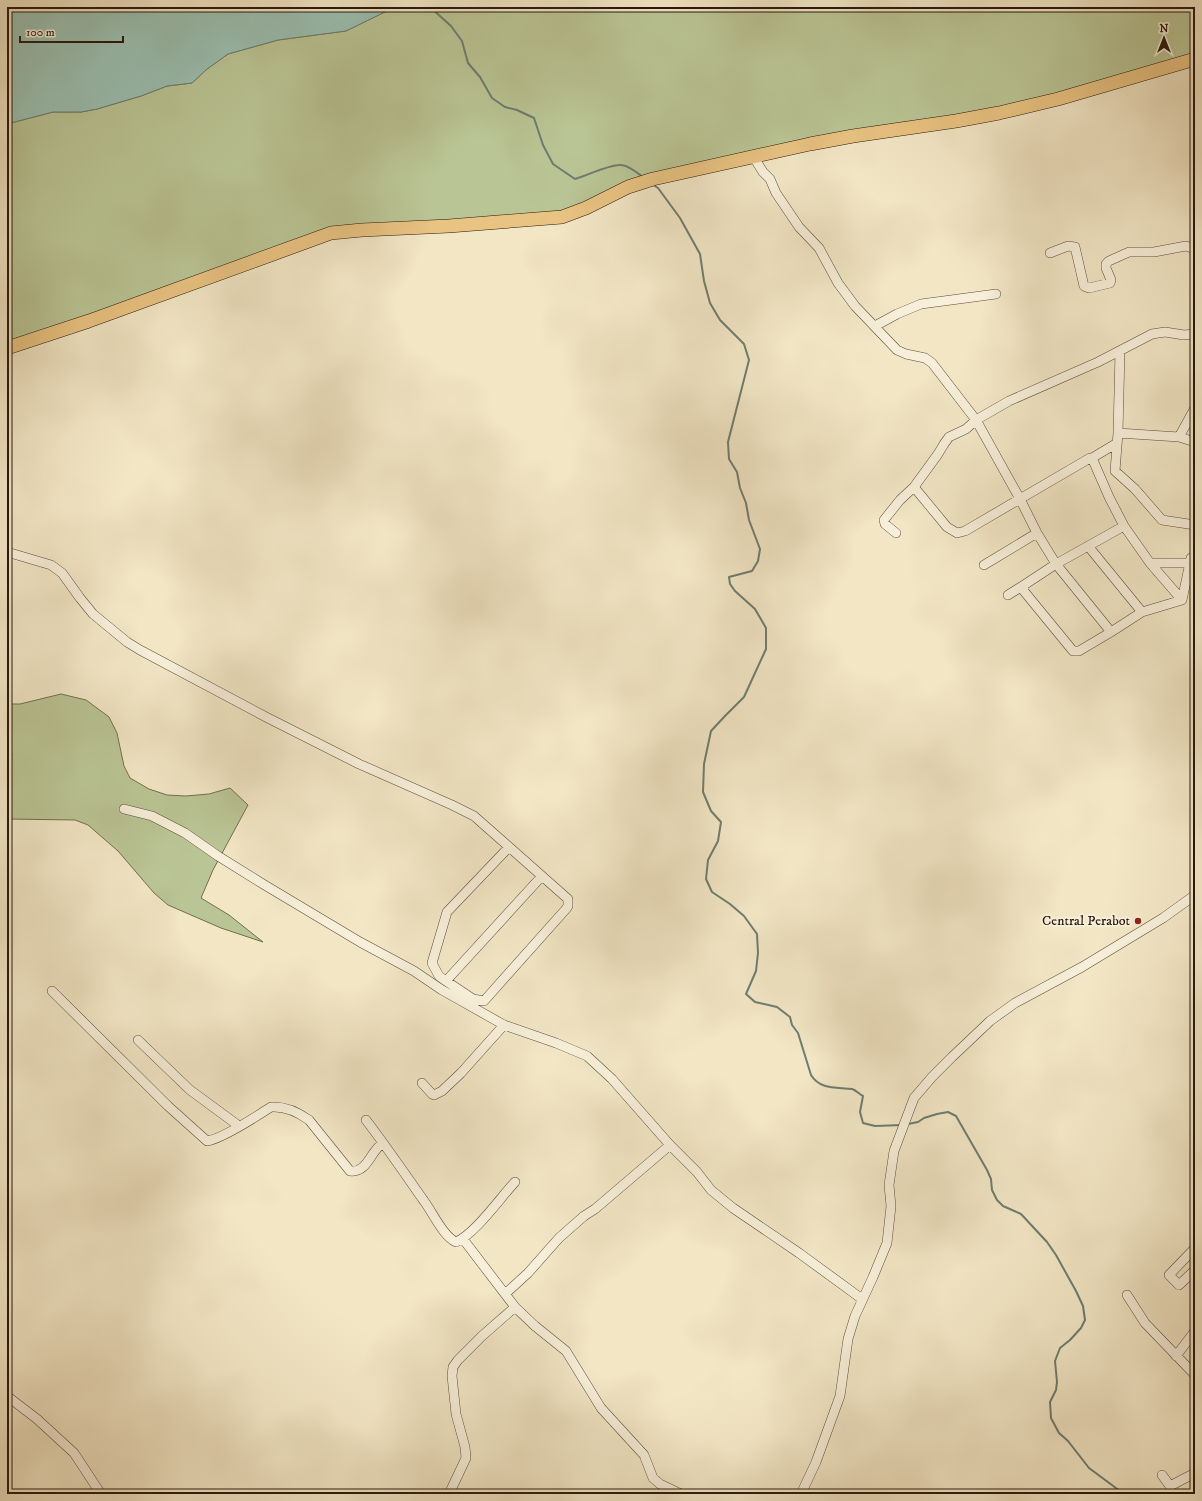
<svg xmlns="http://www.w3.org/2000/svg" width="1202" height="1501" font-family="'IM FELL DW Pica',serif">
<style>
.green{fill:#bac595;stroke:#726e50}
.water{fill:#9bc0b2;stroke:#6d7d70}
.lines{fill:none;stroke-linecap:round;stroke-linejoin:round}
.stream{stroke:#6d7d70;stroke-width:2}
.minor-casing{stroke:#5b4c3a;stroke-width:10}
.highway-casing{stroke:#29180c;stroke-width:14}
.minor{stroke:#f7efd9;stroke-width:9}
.highway{stroke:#e9c382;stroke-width:13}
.poi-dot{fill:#8f2418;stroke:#f7efd9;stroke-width:1.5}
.labels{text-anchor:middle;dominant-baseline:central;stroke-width:4;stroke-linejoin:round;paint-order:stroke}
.poi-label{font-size:14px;fill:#29180c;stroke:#f7efd9;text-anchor:end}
</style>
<rect width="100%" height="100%" fill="#f2e6c5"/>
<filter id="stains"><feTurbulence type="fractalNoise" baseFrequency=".005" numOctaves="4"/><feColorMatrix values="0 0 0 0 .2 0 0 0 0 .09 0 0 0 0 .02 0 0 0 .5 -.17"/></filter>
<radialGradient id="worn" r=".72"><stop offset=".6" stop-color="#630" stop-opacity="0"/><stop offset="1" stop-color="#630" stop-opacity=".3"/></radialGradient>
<!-- green -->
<path class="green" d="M395,7H404L413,9L427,7H1195V57L1058,95L968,116L774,148L629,180L570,211L565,215L342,227L7,345V124L53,112H81L97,109L141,96L167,86L192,83L207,69L228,54L278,40L346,31Z
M61,694L86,700L109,717L117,733L124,766L130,778L149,789L167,795L186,796L209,794L230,788L248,805L213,870L201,898L229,915L263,942L221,928L168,905L154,893L118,851L88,825L75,820L7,819V765L12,755L7,732V704H20Z"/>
<!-- water -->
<path class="water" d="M7,7H395L346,31L278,40L228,54L207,69L192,83L167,86L141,96L97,109L81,112H53L7,124Z"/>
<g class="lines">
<!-- stream -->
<path class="stream" d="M430,7L451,26L462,41L468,63L480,77L492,98L505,107L517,110L534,118L543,145L553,164L575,179C589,175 605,166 619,165C627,164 638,173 644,178
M652,184L658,188L680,218L700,254L704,281L710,303L720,320L744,344L749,360L728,442L729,459L737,472L740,488L746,503L749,520L760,549L758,561L752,571L729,577L730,584L735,591L755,609L766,628V649L744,697L725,716L711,731L704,764L703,792L711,811L721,822L718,841L708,860L706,879L712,892L730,904L744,916L757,934L758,953L756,971L746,994L755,1002L777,1007L790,1017L792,1025L798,1033L811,1075C820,1090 837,1087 852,1089C856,1090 859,1094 863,1096L860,1112L863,1123L875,1126L902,1125
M908,1124L918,1122L924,1118L937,1114L948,1112L956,1116L987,1170L991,1179L992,1190L997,1200L1003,1206L1021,1214L1047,1242L1056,1255L1076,1291L1083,1306L1085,1320L1081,1328L1070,1340L1060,1348L1055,1361L1057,1382L1056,1390L1050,1402L1051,1418L1059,1433L1068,1441L1089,1468L1124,1494"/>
<defs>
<path id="minor" d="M753,156L763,172L770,179L776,193L799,227L819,248L838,283L855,306L897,350L906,354L925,358L932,363L976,420L1009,401L1098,362L1152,334L1165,332L1184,335L1195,334
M1050,253L1068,246L1075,247L1084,286L1089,288L1110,283L1111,280L1106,268V264L1109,261L1129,252H1154L1186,246L1195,249
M875,326L897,314L921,304L996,294
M1120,351L1118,433L1115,471L1135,489L1162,520L1195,525
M1118,433L1179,437L1195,442
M1179,437L1195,408
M1092,458L1117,443
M1124,526L1150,563L1182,600
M896,533L885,524L884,520L900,500L914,487L938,454L944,444L949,437L966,429L976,420L1020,499L1037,533L1056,564L1111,632L1079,651H1073L1023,590L1024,585L1056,564L1124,526L1109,497L1092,458H1090L965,531L957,533L947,527L914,487
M1088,546L1142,612L1111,632
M7,552L51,565L62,573L80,598L93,614L127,642L140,650L266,717L359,764L452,805L474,816L568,899V906L566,909L484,1001L473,999L446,981
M1150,563H1190
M984,565L1037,533
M1008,595L1024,585
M1142,612L1182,600L1191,558
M124,809L152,816L185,833L218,856L263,884L360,942L414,971L442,990L504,1025L556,1043L587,1056L612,1079L670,1145L697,1172L711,1190L733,1208L799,1253L862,1299
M509,847L447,912L432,963L439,976L446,981L542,876
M52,991L168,1106L207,1141C222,1139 257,1116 271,1107C285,1106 298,1112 309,1120L350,1171C368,1173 370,1151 383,1143
M138,1040L190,1090L239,1126
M422,1083L432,1094L434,1095L442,1091L461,1073L504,1025
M366,1120C386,1146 405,1174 424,1201C433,1213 443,1236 456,1242C475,1234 500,1198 515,1182
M463,1239L515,1307L535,1326L566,1351L601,1408L644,1455L653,1478L660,1484L681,1494
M1195,1248L1169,1275L1179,1285L1195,1270
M505,1294L528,1273L559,1238L584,1216L595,1209L670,1145
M1127,1295L1145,1323L1195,1375
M1176,1356L1195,1331
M7,1396L37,1419L74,1453L101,1494
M1162,1475L1170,1486L1195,1473
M449,1494L466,1458L465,1447L456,1414L452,1376L453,1367L458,1360L482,1336L515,1307
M801,1494L816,1462L840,1396L848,1339L855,1316L873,1277L887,1243L891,1206L889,1185L894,1151L914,1098L932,1077L952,1057L990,1021L1015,1003L1082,967L1163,918L1195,895"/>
<path id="highway" d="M7,348L89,321L331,233L362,230L449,226L562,217L586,208L628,187L653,179L810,144L853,136L956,121L999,113L1058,99L1195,59"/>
</defs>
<!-- minor casing -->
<use href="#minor" class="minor-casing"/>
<!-- highway casing -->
<use href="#highway" class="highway-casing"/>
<!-- minor -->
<use href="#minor" class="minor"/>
<!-- highway -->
<use href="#highway" class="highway"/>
</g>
<!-- markers -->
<circle class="poi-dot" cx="1138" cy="921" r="4"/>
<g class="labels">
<!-- poi labels -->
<g class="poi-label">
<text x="1130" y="921">Central Perabot</text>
</g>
</g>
<!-- margin -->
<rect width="1202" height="1501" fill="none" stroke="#f2e6c5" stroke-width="24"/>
<rect x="8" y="8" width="1186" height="1485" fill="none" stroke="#29180c" stroke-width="2"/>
<rect x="12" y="12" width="1178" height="1477" fill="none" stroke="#29180c"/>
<!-- north arrow -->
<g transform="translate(1164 38)" stroke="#f7efd9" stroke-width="3" paint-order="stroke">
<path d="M0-3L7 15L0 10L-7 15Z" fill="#29180c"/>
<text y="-6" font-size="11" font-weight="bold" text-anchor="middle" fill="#29180c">N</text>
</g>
<!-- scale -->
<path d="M20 36v6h103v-6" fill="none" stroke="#29180c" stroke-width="2"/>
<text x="26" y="36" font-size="12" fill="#29180c" stroke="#f7efd9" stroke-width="3" paint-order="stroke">100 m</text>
<rect width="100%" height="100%" filter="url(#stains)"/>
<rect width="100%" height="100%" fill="url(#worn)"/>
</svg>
